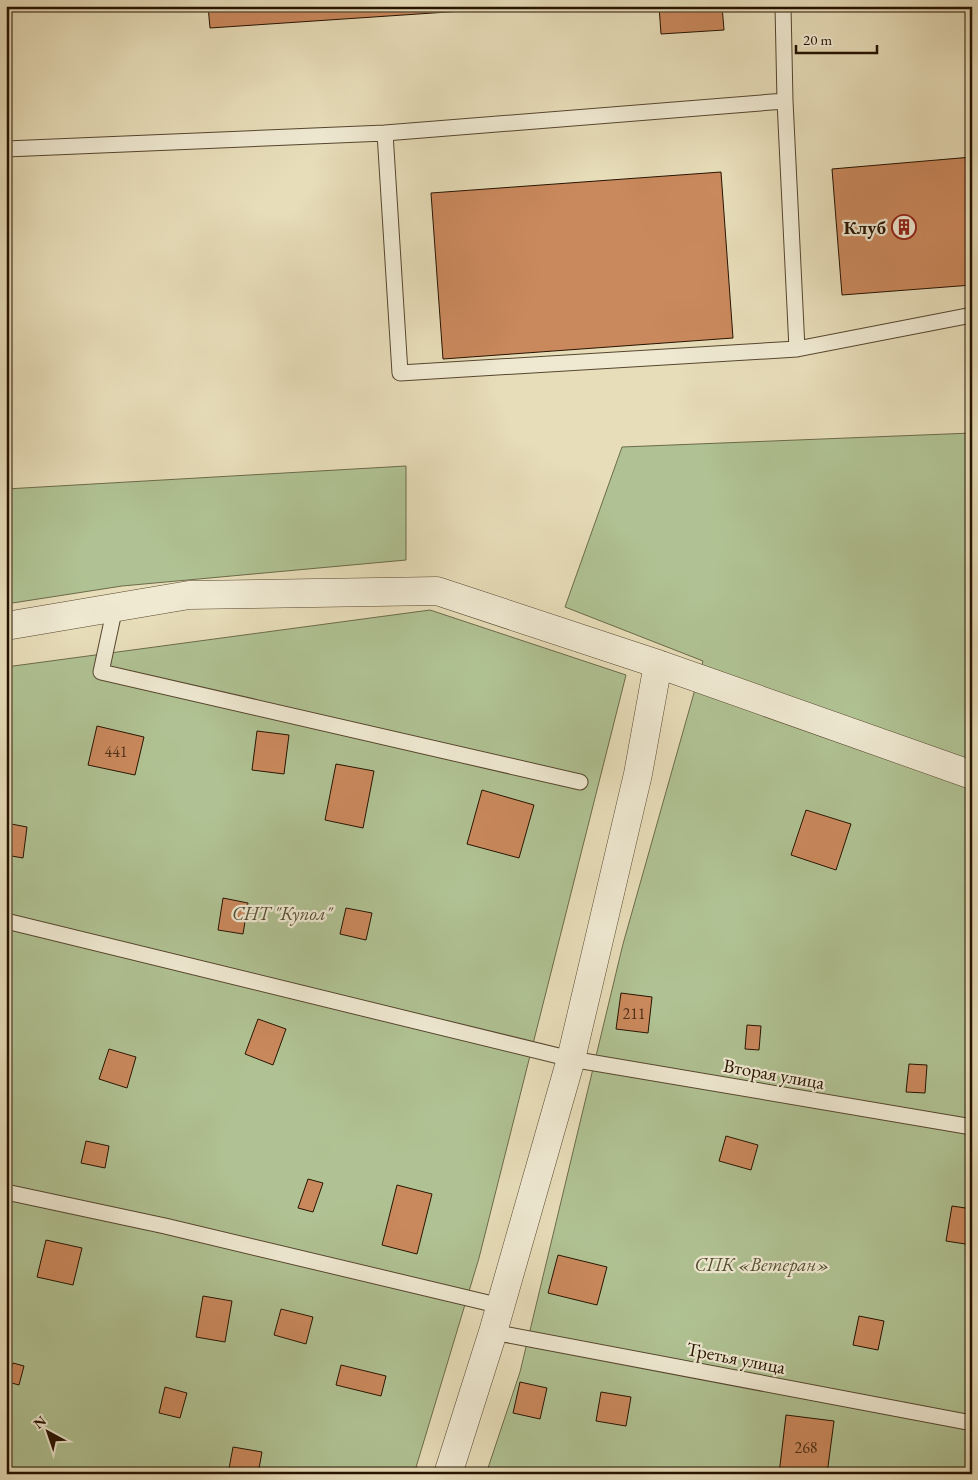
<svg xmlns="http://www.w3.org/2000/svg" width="978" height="1480" font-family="'EB Garamond',serif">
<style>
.green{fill:#b0c293;stroke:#6b6a4a}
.building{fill:#ca895d;stroke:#261300}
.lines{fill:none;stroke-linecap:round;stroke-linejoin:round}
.lane-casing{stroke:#56462e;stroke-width:17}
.street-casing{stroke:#56462e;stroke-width:29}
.lane{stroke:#efe9d2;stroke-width:15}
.street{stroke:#efe9d2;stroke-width:28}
.labels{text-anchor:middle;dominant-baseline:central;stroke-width:4.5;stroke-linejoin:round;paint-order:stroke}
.number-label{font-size:16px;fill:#4f3017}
.poi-label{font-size:19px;font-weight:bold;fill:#261300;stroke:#efe9d2;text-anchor:end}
.park-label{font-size:19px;font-style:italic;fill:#565033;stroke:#efe9d2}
.street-label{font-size:19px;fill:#261300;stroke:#efe9d2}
</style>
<rect width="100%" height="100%" fill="#e7ddb9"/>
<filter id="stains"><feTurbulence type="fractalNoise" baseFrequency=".004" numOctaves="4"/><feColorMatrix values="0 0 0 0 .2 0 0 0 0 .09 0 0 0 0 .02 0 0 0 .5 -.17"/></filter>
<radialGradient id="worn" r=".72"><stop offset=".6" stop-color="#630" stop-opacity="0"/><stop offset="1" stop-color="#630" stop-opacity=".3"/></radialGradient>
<!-- green -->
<path class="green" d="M972,433V1474H486L520,1372L623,944L703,661L565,607L622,447Z
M406,466V560L122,586L6,604V489Z
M430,610L626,675L479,1258L414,1474H6V667Z"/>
<!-- building -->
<path class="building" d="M208,6H537L210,28Z
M659,6H722L724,30L661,34Z
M972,157V285L842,295L832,169Z
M721,172L733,338L443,359L431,193Z
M97,726L144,737L135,775L88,765Z
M257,731L289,735L284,774L252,770Z
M336,764L374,771L363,828L325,820Z
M482,790L534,805L519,858L467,844Z
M806,810L851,824L836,870L791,855Z
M6,823L27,827L23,858L6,855Z
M223,898L248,903L243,934L218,930Z
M346,908L372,913L366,940L340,934Z
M621,993L652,997L648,1033L616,1029Z
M258,1019L286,1029L273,1065L245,1054Z
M747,1025L761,1026L759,1050L745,1049Z
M109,1049L136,1057L127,1088L99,1079Z
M909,1064L927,1065L925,1093L906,1092Z
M726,1136L758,1145L751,1170L719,1161Z
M86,1141L109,1146L105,1168L81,1163Z
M308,1179L323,1183L313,1212L298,1208Z
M397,1185L432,1194L417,1254L382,1245Z
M952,1206L972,1209V1245L946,1241Z
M46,1240L82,1248L73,1285L37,1277Z
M558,1255L607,1267L597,1305L548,1293Z
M203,1296L232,1301L225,1342L196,1337Z
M281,1309L313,1317L306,1344L274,1335Z
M859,1316L884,1321L878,1350L853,1345Z
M13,1363L24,1366L19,1385L8,1382Z
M341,1365L386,1376L381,1396L336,1385Z
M520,1382L547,1388L540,1419L513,1413Z
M165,1387L187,1393L180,1418L159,1413Z
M601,1392L631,1397L626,1426L596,1421Z
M786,1415L834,1421L827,1474H779Z
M233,1447L262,1452L258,1474H228Z
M972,1458V1474H969Z"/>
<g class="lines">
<defs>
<path id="lane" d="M785,101L797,349L972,315
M385,133L400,373L797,349
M6,149L385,133L785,101L783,6
M115,607L101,672L580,782
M6,921L571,1059L972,1127
M6,1192L165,1226L501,1306
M493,1332L972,1423"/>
<path id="street" d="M6,626L189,595L437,591L658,664L972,775
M448,1474L493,1332L571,1059L638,774L658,664"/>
</defs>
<!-- lane casing -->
<use href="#lane" class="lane-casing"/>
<!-- street casing -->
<use href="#street" class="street-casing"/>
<!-- lane -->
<use href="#lane" class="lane"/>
<!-- street -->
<use href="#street" class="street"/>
</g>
<!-- icons -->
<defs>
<symbol id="building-ring" viewBox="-11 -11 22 22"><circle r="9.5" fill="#efe9d2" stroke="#8f2418" stroke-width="1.5"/><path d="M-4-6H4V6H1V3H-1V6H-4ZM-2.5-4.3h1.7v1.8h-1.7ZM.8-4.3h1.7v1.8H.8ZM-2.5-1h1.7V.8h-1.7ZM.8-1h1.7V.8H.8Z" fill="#8f2418"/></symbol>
</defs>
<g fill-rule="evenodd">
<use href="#building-ring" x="890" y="213" width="28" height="28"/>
</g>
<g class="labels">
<!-- number labels -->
<g class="number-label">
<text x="116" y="751">441</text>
<text x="634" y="1013">211</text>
<text x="806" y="1447">268</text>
</g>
<!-- poi labels -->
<g class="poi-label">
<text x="886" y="227">Клуб</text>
</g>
<!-- park labels -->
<g class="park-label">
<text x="282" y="913">СНТ "Купол"</text>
<text x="762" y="1264">СПК «Ветеран»</text>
</g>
<!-- street labels -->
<g class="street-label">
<text transform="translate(774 1074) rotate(10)">Вторая улица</text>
<text transform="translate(736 1358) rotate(11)">Третья улица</text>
</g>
</g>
<!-- margin -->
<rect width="978" height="1480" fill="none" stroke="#e7ddb9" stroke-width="25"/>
<rect x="8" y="8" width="963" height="1465" fill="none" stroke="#261300" stroke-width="2.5"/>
<rect x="12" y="12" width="953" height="1455" fill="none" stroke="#261300"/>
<!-- north arrow -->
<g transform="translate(48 1432) rotate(320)" stroke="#efe9d2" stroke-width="4" paint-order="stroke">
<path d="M0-4L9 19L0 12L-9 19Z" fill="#261300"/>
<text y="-8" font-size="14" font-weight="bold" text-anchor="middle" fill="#261300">N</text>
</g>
<!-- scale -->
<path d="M796 45v8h81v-8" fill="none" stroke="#261300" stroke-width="2.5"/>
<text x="803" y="45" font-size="15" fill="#261300" stroke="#efe9d2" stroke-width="4" paint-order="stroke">20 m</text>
<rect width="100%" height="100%" filter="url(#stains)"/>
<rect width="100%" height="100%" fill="url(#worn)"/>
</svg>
